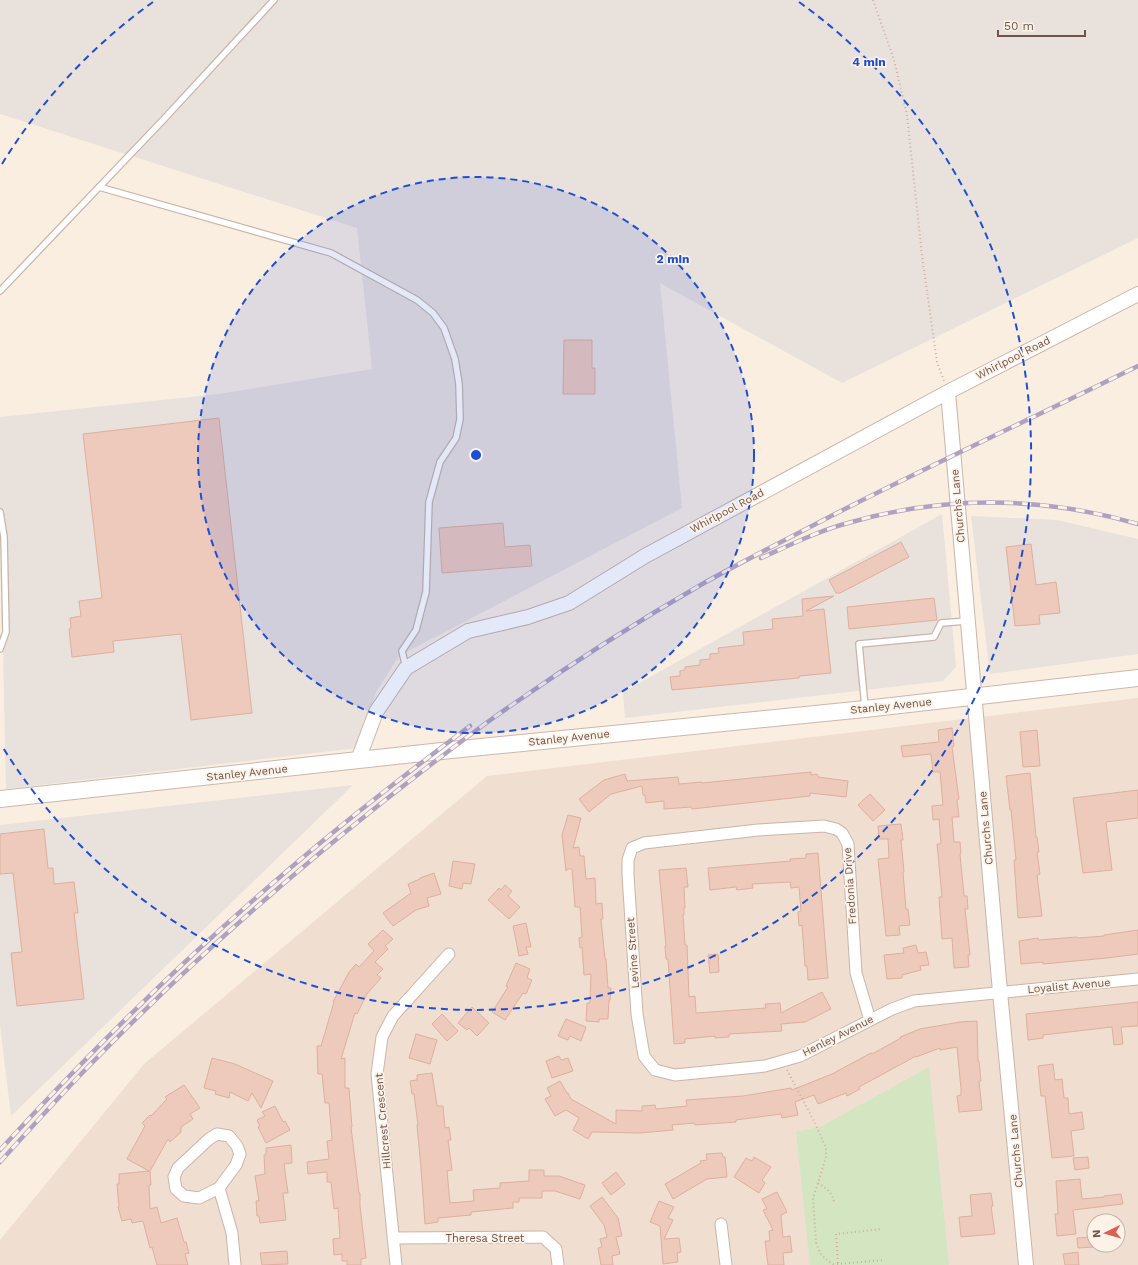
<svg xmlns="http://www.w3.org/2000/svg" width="1138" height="1265" font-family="'Work Sans',sans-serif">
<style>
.residential{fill:#f0dfd0;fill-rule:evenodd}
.industrial{fill:#e9e1dc}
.green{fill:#d4e5c2}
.building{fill:#edcabb;stroke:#deaf9d}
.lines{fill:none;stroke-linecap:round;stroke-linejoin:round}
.service-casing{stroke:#c9b5aa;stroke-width:8}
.minor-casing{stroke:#c9b5aa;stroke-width:13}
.tertiary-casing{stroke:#c9b5aa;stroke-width:16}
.secondary-casing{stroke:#ceb6aa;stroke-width:18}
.path{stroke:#d1ad9f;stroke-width:2;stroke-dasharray:1 3;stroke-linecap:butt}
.service{stroke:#fff;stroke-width:5.5}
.minor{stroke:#fff;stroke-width:11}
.tertiary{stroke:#fff;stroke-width:14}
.secondary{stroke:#fff;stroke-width:16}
.rail-casing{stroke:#afa2c1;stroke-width:4.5}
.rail{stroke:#fdf2e7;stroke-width:3;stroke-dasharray:9;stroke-linecap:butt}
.ring{fill:none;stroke:#1d4ed8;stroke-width:2;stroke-dasharray:7 5}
.labels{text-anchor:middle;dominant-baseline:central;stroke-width:3.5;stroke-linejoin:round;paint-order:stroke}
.street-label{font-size:11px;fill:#6e544b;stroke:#fdf2e7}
.centre{fill:#1d4ed8;stroke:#fdf2e7;stroke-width:2}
.ring-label{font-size:12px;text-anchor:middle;font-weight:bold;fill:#1d4ed8;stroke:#fdf2e7;stroke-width:3.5;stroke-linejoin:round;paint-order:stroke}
</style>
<rect width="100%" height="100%" fill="#faeee1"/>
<!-- residential -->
<path class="residential" d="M1138,698V1265H0V1240L144,1064L487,776ZM1094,1221H1118V1245H1094Z"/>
<!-- industrial -->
<path class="industrial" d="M0,0H1138V238L842,383L660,283L682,508L399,656L376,692L358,748L6,789L0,508V417L219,394L372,369L357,228L0,114Z
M942,514L956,667L943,681L625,718L623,692Z
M971,516L1057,520L1138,539V654L990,674Z
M353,785L11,1116L0,1025V825Z"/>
<!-- green -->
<path class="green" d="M929,1067L949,1265H810L796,1132L822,1126Z"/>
<!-- building -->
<path class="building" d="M564,340H592V368H595V394H563Z
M219,418L252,713L191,720L181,634L113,641L114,652L72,657L69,629L71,628L70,618L81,616L79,601L102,598L83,434Z
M503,523L505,547L530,545L532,566L442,573L439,528Z
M901,542L909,557L840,593H836L829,580Z
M1031,544L1036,585L1056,582L1060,613L1039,615L1040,624L1015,626L1006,547Z
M834,596L806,611L824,609L831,673L799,676V678L672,690L670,677L680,676V671L685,670V667L700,665V660L710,659V654L719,653L718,648L744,645L743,632L773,629L772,619L803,616L802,599Z
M934,598L937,620L849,629L847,607Z
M952,728L954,746L952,747L959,799L957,800L959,817H952L954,842H960L961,853L960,854L964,896H967L968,909H965L970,955H968L969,967L954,968L952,938L942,939L939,897H942L937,844H941L939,819L933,820L932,806L943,805L940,772H933L931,754L903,757L901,746L939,742L938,730Z
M1037,730L1040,766L1023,767L1020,732Z
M811,772V775L817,774L818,777L848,781L846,797L810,793V796L692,809L691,807L664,809V801L646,803L645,795H643L642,786L611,794L589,812L579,799L604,780L625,774L627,781L678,777L679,784L702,782V783Z
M1030,773L1036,837H1037L1039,852H1037L1040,874L1037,875L1042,916L1018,918L1014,860H1016L1011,810H1010L1006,776Z
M1138,790V818L1106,822L1112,870L1083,873L1073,798Z
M870,794L885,810L873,821L858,805Z
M568,815L581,818L573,848L579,847L580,856H584L586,879L595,878L596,904L602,903L603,919H601L605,959H606L608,988H611L610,1000H609L608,1019H599V1022L586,1021L587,1003H590L591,974L584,975L582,947L580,948L579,938L582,937L580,907H575L572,869H568L566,871L562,835Z
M901,824L903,840H901L904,872H903L906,909H908L910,925L899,926L900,935L886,936L878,859L889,858L888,839H879L878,826Z
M44,829L48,868H53L54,884L74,882L78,913H74L84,999L17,1006L11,953L22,952L13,873L0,874V834Z
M818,853L828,978L808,980L807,966H805L802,925L799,926L798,912L801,911L799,887L791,888L790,882L752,884L753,888L737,890L736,887L710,890L708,868L791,861L790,859L806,858V854Z
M453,861L475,864L471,884L463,883L462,889L449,886Z
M686,868L688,887H684L685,908H684V915H683L685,945H687L689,997L695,996L696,1013L766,1008L765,1004L780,1003L781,1013L822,992L831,1009L805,1022L781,1024L782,1031L729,1034V1037L715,1038V1036L685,1039V1043L674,1044L668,959H666L665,946H666L659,870Z
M434,873L441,894L427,898L429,906L416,910L393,926L383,913L411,893L408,884L420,879V878Z
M505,885L512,891L508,896L520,907L509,919L488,900L499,888L501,890Z
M526,923L531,947H526L528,954L519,956L513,926Z
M383,930L393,939L385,946L388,949L375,962L383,969L377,975L381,978L367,994L357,1014L355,1013L341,1059L345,1058V1088H349L352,1127H351L359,1193H360V1206L366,1258L361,1259V1265H347V1261H342V1254L334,1255L333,1239L340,1238L338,1208L334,1209L331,1182H327V1172L308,1174L307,1162L329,1159L327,1141L332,1140L329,1103H325L322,1074H318L317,1046H321L334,1002H333L349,972L356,964L359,967L374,951L368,944Z
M1138,930V954L1107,958L1043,964V962L1021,964L1019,941L1038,938L1039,940L1077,937L1078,938L1104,936V935Z
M916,945L918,953L926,952L929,965L920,966L921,970L902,975V978L887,979L884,955L904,953L903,948Z
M718,954L719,972L710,973L708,955Z
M516,963L530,969L527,978L532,980L526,994L523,993L505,1020L492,1012L508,987L506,986Z
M1138,1002V1026L1121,1027L1123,1044L1114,1045L1112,1027L1043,1035V1038L1028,1040L1026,1014Z
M472,1007L489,1023L477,1036L469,1028L467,1030L458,1023Z
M442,1014L458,1031L447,1041L432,1024Z
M566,1019L586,1027L581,1041L570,1036L568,1040L558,1036Z
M977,1021L978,1061H979L981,1081H979L982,1110L959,1112L957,1096L961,1095V1089L957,1047L940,1050V1048L916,1057V1056L859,1087L860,1089L847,1096L846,1093L818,1104L814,1095L795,1102L798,1115L782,1118L781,1114L736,1120V1122L695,1125L694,1123L672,1125L673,1130L640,1133L592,1132L588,1139L573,1130L579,1118L566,1110L555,1116L545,1099L551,1096L547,1088L560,1081L567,1093H568L571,1099L616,1124V1110L642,1111V1106L655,1105L656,1109L687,1106L686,1100L743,1096L791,1088L792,1090L832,1074L871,1053L872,1054L901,1038L900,1037L920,1029L960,1022Z
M416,1034L437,1040L430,1064L409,1058Z
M559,1056L561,1060L568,1058L573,1071L552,1078L546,1061Z
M212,1058L235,1064L273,1081L261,1108L252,1093L248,1101L230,1092L229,1098L215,1094L216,1091L204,1088Z
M1053,1064L1055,1080L1062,1079L1064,1098H1068L1069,1114L1082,1112L1084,1129L1071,1131L1074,1156L1052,1158L1045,1096H1041L1038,1066Z
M432,1073L437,1106H443L445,1128L449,1127L451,1140H448L452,1170L447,1171L450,1203L474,1201L473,1190L500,1188V1183L529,1181V1170H544V1176H559L585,1185L580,1199L555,1191H542V1198H519V1202H513V1208L471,1212V1215L438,1218V1222L425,1224L421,1168L417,1125H418L414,1094H412L410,1081L417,1080V1075Z
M184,1085L200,1108L190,1114L193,1119L181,1127V1132L170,1142L168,1139L150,1171L151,1185H149L150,1209L157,1207L161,1223L177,1218L184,1242H186L189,1253L185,1254L188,1265H157L152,1247L150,1248L143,1221L132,1223L131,1219L122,1221L118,1207H119L117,1184H119V1174L149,1171L127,1159L145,1126L142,1123L150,1115L151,1116L167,1099L165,1097Z
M275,1106L283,1122L285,1121L290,1130L266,1143L258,1127L260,1126L257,1120L265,1116L262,1112Z
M291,1145L292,1163L284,1164L288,1193H283L286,1220L260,1223L259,1216H257L256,1201H259L255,1176L265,1174L264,1155H266V1148Z
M722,1153L723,1157H725L727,1177L707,1179L673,1199L665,1184L701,1163L700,1161L707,1160L706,1154Z
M754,1157L771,1167L762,1180L765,1183L759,1193L734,1177L746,1158L752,1161Z
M1088,1157L1089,1168L1075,1170L1073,1158Z
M616,1172L625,1184L611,1195L602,1183Z
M1080,1179L1082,1199L1104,1197V1196L1121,1194L1123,1204L1073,1210L1076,1234L1057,1236L1055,1214H1058L1056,1181Z
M777,1192L787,1212L781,1215L783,1237L790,1236L792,1252L783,1253L784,1265H768L765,1241H770L769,1231L773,1230L763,1210L767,1209L762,1199Z
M991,1193L993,1206H991L995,1234L961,1237L959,1217L972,1216L970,1195Z
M602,1197L618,1218L622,1236L616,1237L620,1254L612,1256L613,1265H601L598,1248L602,1247L600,1239L607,1237L604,1225L590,1206Z
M659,1201L674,1207L668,1218L673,1220L664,1239L679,1238L681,1252L677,1253L678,1262L663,1264L660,1226L650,1222Z
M1092,1237L1093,1247L1078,1248L1077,1238Z
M287,1251L288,1264L262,1265L260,1253Z
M1078,1252L1079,1265H1065L1063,1254Z"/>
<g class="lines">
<defs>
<path id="service" d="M99,187L331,253L417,300L433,313L444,328L455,359L459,384L460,419L456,438L440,462L429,502L426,592L416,630L402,651L406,668
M0,291L164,119L274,0
M0,512L4,537L6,632L0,649
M865,707L859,644L934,637L941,623L967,621"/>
<path id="minor" d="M870,1020L856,973L848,844L842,833L836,829L824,826L758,830L644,843L632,848L628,860V875L637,1014L644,1056L655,1070L675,1075L765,1066L800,1056L892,1009L914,1001L1138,979
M217,1134L229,1136L237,1146L240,1154L236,1165L219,1188L199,1198L184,1196L176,1189L174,1177L178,1168L209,1139Z
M219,1188L232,1233L235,1265
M721,1224L726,1265
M393,1238L543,1237L556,1249L558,1265
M396,1265L377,1074L382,1037L393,1016L449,954"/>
<path id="tertiary" d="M948,392L1000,992L1026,1265
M358,760L376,712L406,668L468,631L528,617L569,603L645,556L948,392L1138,294"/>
<path id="secondary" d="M0,799L451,750L865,709L1138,678"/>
</defs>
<!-- service casing -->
<use href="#service" class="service-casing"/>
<!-- minor casing -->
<use href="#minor" class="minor-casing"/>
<!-- tertiary casing -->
<use href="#tertiary" class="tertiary-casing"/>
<!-- secondary casing -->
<use href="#secondary" class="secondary-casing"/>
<!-- path -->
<path class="path" d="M873,0L894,60L907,115L922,256L937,362L944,381
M787,1070L815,1123L826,1148V1158L813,1198L816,1242C819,1254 825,1260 835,1265
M818,1183C826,1188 833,1193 834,1203
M838,1263L836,1234L882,1229
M837,1264L885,1260"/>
<!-- service -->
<use href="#service" class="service"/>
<!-- minor -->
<use href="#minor" class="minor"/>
<!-- tertiary -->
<use href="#tertiary" class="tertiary"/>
<!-- secondary -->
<use href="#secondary" class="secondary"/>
<defs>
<path id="rail" d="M761,558C790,545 818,531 848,523C945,495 1041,496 1138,524
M0,1150C86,1056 176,966 273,883C336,828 403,776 470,726
M0,1162C28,1131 57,1099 86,1069C179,973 279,884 384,801C421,772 458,743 496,716C563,669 633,624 704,583C747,559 791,537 835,514C935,463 1037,416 1138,366"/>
</defs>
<!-- rail casing -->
<use href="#rail" class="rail-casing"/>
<!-- rail -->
<use href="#rail" class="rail"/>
</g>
<!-- distance rings -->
<circle cx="476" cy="455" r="278" fill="#1d4ed8" fill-opacity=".12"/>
<g class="ring">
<circle cx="476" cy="455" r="278"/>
<path d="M2 164A556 556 0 0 1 153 2M799 2A556 556 0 1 1 2 746"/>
</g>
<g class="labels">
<!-- street labels -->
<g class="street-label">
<text transform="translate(1013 358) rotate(-27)">Whirlpool Road</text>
<text transform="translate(958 506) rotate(-95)">Churchs Lane</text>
<text transform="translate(727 511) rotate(-28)">Whirlpool Road</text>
<text transform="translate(891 706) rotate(-6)">Stanley Avenue</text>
<text transform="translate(569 738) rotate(-6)">Stanley Avenue</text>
<text transform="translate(247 773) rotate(-6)">Stanley Avenue</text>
<text transform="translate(986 828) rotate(-95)">Churchs Lane</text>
<text transform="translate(850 886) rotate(-94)">Fredonia Drive</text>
<text transform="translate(633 953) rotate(-94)">Levine Street</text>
<text transform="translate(1069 986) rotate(-5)">Loyalist Avenue</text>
<text transform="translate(838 1036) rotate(-27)">Henley Avenue</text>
<text transform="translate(383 1121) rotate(-95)">Hillcrest Crescent</text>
<text transform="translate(1016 1151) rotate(-95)">Churchs Lane</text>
<text x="485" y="1238">Theresa Street</text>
</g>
</g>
<circle cx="476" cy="455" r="6" class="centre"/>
<g class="ring-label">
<text x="869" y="66">4 min</text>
<text x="673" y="263">2 min</text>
</g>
<!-- north arrow -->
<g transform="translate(1106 1233) rotate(265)"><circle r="19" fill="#fdf2e7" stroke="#c4b3a9"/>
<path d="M0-3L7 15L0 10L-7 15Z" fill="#da6150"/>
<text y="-6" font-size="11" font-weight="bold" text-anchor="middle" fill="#6e544b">N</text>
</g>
<!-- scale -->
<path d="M998 30v6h87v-6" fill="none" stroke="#6e544b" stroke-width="2"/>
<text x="1004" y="30" font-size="12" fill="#6e544b" stroke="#fdf2e7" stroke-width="3" paint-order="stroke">50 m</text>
</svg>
